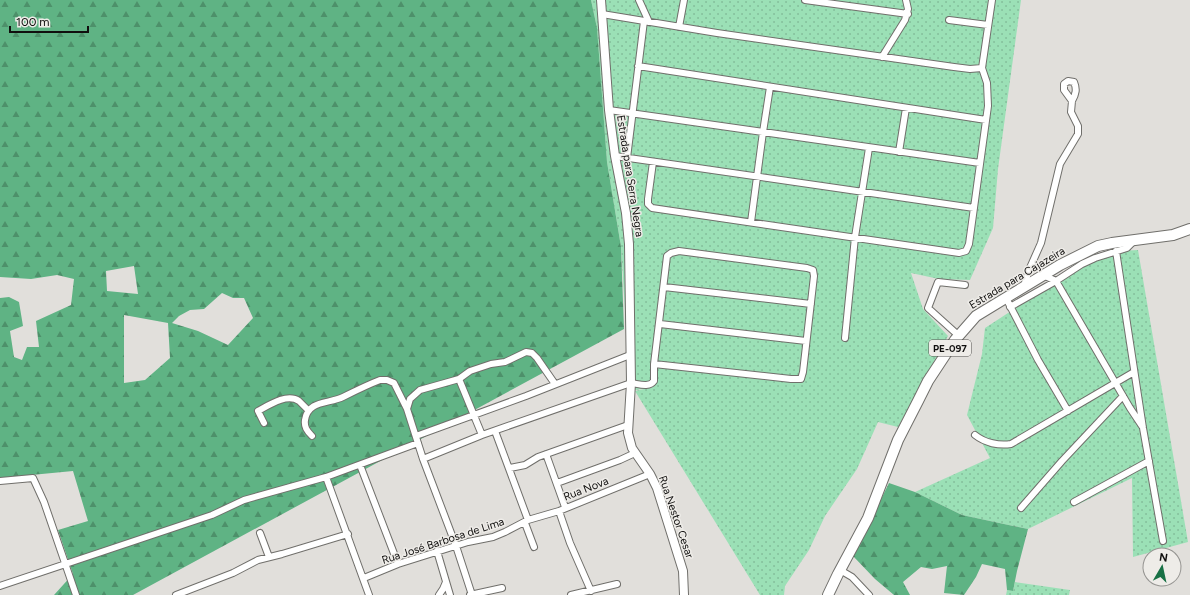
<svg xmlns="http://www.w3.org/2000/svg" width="1190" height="595" font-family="Figtree,sans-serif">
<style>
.grass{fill:url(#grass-dots)}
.forest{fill:url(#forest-firs);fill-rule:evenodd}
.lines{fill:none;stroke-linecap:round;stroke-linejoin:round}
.minor-casing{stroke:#706f6b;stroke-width:8}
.tertiary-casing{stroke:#706f6b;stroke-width:10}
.primary-casing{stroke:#706f6b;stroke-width:12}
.minor{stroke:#fff;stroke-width:6}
.tertiary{stroke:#fff;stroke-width:8}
.primary{stroke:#fff;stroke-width:10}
.labels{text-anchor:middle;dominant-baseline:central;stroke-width:3;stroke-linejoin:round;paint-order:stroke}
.shield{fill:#eeece8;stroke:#53514f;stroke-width:1}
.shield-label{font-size:10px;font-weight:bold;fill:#100f0e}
.street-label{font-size:11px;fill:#100f0e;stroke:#eeece8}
</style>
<defs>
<pattern id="grass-dots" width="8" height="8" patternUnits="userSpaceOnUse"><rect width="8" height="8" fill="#9be0b6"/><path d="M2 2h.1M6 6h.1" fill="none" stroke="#84bf9b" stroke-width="1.8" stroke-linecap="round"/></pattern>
<pattern id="forest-firs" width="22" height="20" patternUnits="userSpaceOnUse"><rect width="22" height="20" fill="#5fb384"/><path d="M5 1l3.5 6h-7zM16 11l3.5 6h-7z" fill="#4d906a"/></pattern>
</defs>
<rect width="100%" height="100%" fill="#e1dfdb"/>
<!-- grass -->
<path class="grass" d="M591,0H1021L998,169L993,228L970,280L939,279L911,273L923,309L948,336L898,427L878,422L857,469L825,516L809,550L785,586L784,595H760L635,391L653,387L630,391L621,247L607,162L597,28Z
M1138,250L1188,542L1133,557L1132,478L1028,529L962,515L915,492L990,458L967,415L982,354L985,328L1102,252Z
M1015,582L1070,590L1069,595H1006L1007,590L1013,591Z"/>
<!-- forest -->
<path class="forest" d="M0,0H591L597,28L607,162L621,247L624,329L133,595H54L73,574L58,530L88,521L73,471L0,478V298L9,297L19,302L23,326L10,331L14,357L22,360L27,347H39L36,321L71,305L74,279L57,275L31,279L0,277ZM134,266L138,294L107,291L106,271ZM222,293L233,298H244L253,318L228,345L198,331L172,323L179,316L190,310L204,309ZM124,315L168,323L170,358L145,380L124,383Z
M889,483L915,492L962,515L1028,529L1017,571L1013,591L1007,590L1005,569L982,564L976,577L964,595L944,593L947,566L932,569L921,567L903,582L910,595H894L875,579L853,556Z"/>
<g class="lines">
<defs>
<path id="minor" d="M639,0L649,22
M805,0L908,14
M602,14L717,33L954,67L970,69L982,68
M949,20L988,25
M679,27L684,0
M882,57L905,20L908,9L906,0
M638,66L986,120
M609,110L980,163
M899,152L906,108
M615,156L974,208
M627,158L644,21
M653,162L648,199V204L652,208L959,253L966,251L969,244L988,106L987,83L982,68L992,0
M751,222L763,132L770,87
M1116,251L1143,428L1163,541
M1043,275L1056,281L1130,408L1142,426
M1024,286L1029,270L1041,243L1060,164L1078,134V126L1071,112L1072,101L1064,90V84L1068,81L1074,82C1077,89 1076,94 1072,101
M664,287L811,304
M1006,298L1038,360L1068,411
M1010,307L1056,281L1082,264L1095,258L1127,248L1135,240
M660,324L806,341
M958,335L928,308L938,282L965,285
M845,338L855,237L869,148
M459,379L482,435
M407,409L410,399L420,390L459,379L470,371L491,364L505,362L526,352L532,353L537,358L555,384
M264,423L258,411C269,405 287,393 299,401C302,404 305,407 308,410
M495,431L528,520
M975,435C985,443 999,446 1011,444L1134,372
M312,436C307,431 304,427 305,420C308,400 329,404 343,397C355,391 367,385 380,380H387L394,383L407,409L423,459L456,546L472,595
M416,436L526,396L630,355
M546,454L565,507
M423,459L482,435L631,383C639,384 649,388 654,381V364L667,256L671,253L679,251L807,268L813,270L814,276L803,372L801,379H791L654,364
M360,465L398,564
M510,468L525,465L538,457L628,425
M326,477L369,595
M0,481L33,478L44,502L76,595
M557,483L620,460L635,453
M1074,502L1149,461
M1021,508L1062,461L1123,396
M559,511L570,543L591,591
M525,523L534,547
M260,533L269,557
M437,551L450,595
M840,570L852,577L869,595
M364,578L398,564L468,542L493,537L505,532L528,520L559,511L650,474
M0,586L212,515L244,500L326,477L418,443
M176,595L233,573L258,560L282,554L348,534
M439,595L443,589L446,582
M470,595L502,588
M571,595L617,584"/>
<path id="tertiary" d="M601,0L609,110L615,156L626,213L629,244L631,383L628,433L632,448L650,474L657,488L683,571L684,595"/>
<path id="primary" d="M828,595L838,574L868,518L898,440L918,401L928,381L955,340L976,316L1060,265L1098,246L1112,243L1173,235L1190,229"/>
</defs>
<!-- minor casing -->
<use href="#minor" class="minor-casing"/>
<!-- tertiary casing -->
<use href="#tertiary" class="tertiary-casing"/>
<!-- primary casing -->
<use href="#primary" class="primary-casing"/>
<!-- minor -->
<use href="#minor" class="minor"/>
<!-- tertiary -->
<use href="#tertiary" class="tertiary"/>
<!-- primary -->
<use href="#primary" class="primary"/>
</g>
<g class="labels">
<!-- shield labels -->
<rect class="shield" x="929" y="340" width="42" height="16" rx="3"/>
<g class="shield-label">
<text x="950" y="348">PE-097</text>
</g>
<!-- street labels -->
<g class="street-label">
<text transform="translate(630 176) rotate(81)">Estrada para Serra Negra</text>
<text transform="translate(1017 278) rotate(-31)">Estrada para Cajazeira</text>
<text transform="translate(586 489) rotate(-21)">Rua Nova</text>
<text transform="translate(676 517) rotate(71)">Rua Nestor Cesar</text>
<text transform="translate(443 541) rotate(-18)">Rua José Barbosa de Lima</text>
</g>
</g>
<!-- north arrow -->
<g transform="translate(1162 567) rotate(9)"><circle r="19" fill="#eeece8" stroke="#959491"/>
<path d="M0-3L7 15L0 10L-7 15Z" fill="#187145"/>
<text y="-6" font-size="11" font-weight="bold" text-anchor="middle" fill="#100f0e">N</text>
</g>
<!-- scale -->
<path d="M10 26v6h78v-6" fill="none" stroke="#100f0e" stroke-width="2"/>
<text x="16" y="26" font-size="12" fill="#100f0e" stroke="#eeece8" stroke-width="3" paint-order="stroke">100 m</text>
</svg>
